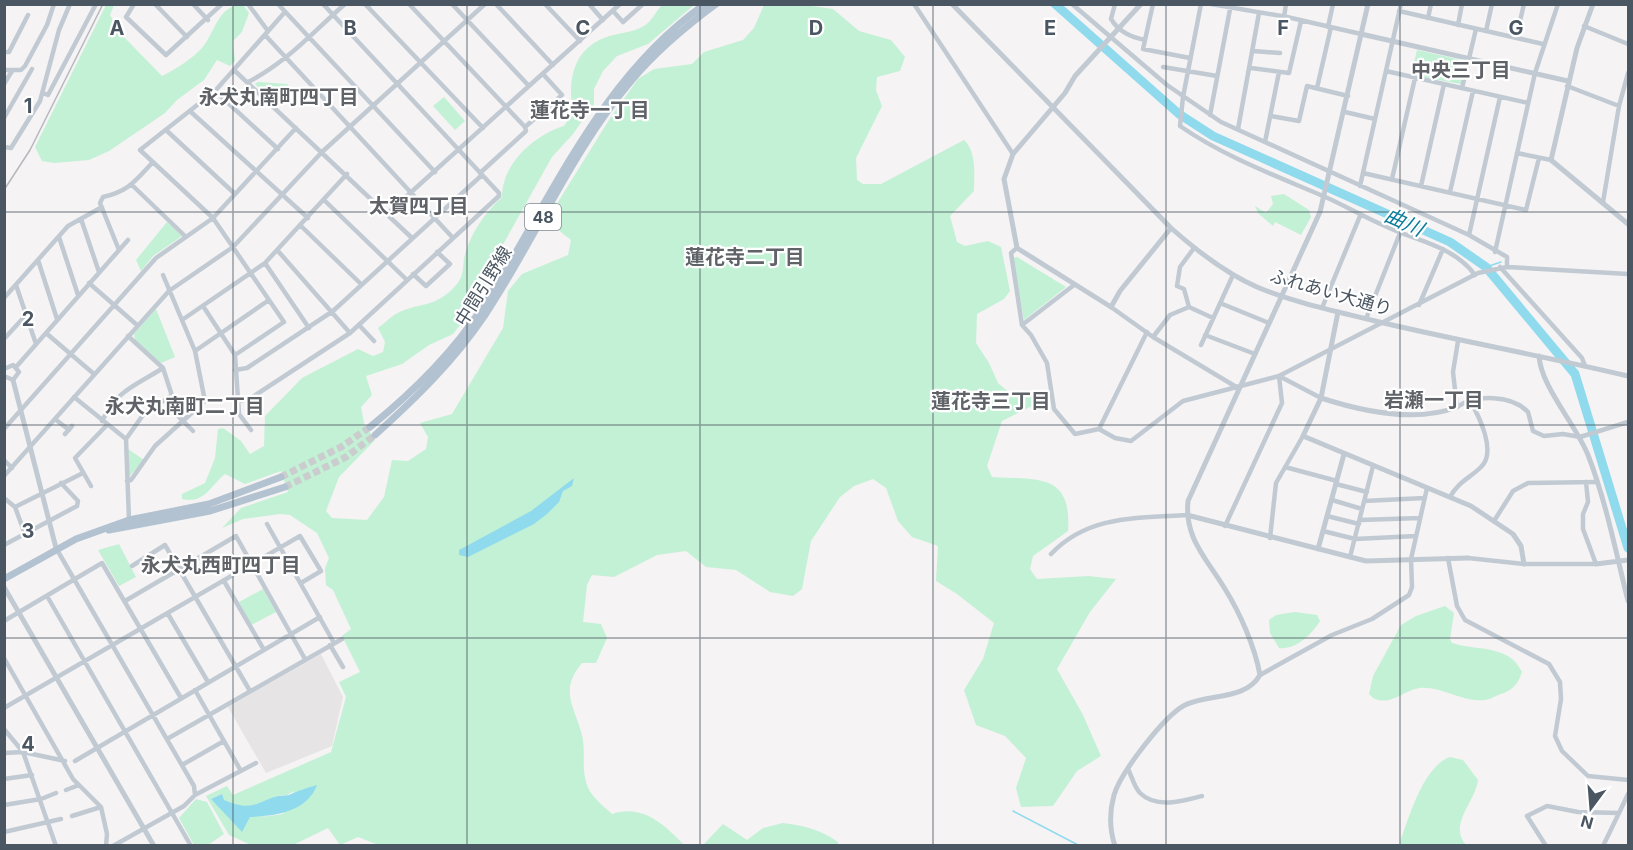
<svg xmlns="http://www.w3.org/2000/svg" width="1633" height="850" font-family="Inter,'Noto Sans JP',sans-serif">
<style>
.education{fill:#e6e4e5}
.green{fill:#c3f1d5;fill-rule:evenodd}
.water{fill:#90daee}
.lines{fill:none;stroke-linecap:round;stroke-linejoin:round}
.stream{stroke:#90daee;stroke-width:1.5}
.river{stroke:#90daee;stroke-width:9}
.primary-tunnel{stroke:#caccce;stroke-width:7;stroke-dasharray:7 3.5;stroke-linecap:butt}
.minor{stroke:#c1cad2;stroke-width:4.5}
.tertiary{stroke:#c1cad2;stroke-width:5}
.primary{stroke:#b3c2d1;stroke-width:7}
.tram{stroke:#b5b8bd;stroke-width:1.5}
.grid{fill:none;stroke:#4a5661;stroke-width:1.5;stroke-opacity:0.55}
.labels{text-anchor:middle;dominant-baseline:central;stroke-width:4.5;stroke-linejoin:round;paint-order:stroke}
.shield{fill:#fff;stroke:#808990;stroke-width:1.5}
.shield-label{font-size:16px;font-weight:bold;fill:#4a5661}
.street-label{font-size:18px;fill:#4a5661;stroke:#fff}
.neighbourhood-label{font-size:20px;font-weight:bold;fill:#5f6368;stroke:#fff}
.water-label{font-size:20px;font-style:italic;fill:#0c7c9b;stroke:#fff}
.grid-label{font-size:20px;text-anchor:middle;font-weight:bold;fill:#4a5661;stroke:#fff;stroke-width:4.5;stroke-linejoin:round;paint-order:stroke}
</style>
<rect width="100%" height="100%" fill="#f5f3f3"/>
<!-- education -->
<path class="education" d="M321,654L343,697L332,746L266,773L228,707Z"/>
<!-- green -->
<path class="green" d="M106,5H114L110,15L122,35L162,76C176,69 192,59 202,48C215,33 218,4 243,5L249,13L242,32L233,41L235,61L230,66L217,60L204,80L177,100L165,113L109,151L89,160L54,163L42,161L35,147Z
M662,5H694L648,44L617,56L603,71L594,89V104L573,134L552,157L496,257L488,283L471,311L453,334L429,345L402,364L366,376L372,395L361,407L364,423L375,440L339,477L326,511L332,518L367,520L384,497L392,460L408,461L426,449L428,437L420,423L452,414L503,328L508,291L522,274L568,255L571,240L552,225L543,226L609,120L638,79L654,69L692,64L704,52L743,40L754,28L764,5H804L833,9L859,31L891,40L905,57L900,71L877,77L876,90L882,106L856,158L857,180L863,184H881L964,140C977,152 974,175 974,191L950,216L957,242L965,246L988,241L1001,247L1010,291L1004,299L977,314L976,343L989,363L998,383L1010,393L1030,394L1036,404L1002,421L987,466L992,477C1037,480 1072,472 1068,531L1033,556L1030,569L1037,579L1088,576L1116,579L1090,612L1057,669L1083,715L1101,756L1077,771L1053,806L1021,807L1016,788L1026,758L1005,736L976,725L964,690L983,659L994,623L957,594L936,581L938,546L912,537L898,521L886,488L873,479L854,486L840,497L811,541L802,589L793,596L770,592L736,570L706,567L686,551L657,555L614,577L592,575L587,585L583,622L601,624L607,638L596,663H582C557,693 577,708 583,740C585,754 582,768 586,782C589,795 602,805 612,814C642,804 664,824 684,845L381,846L358,837L340,845L328,828L293,845H251L229,835L206,796L227,786L233,795L331,752L346,697L339,682L360,672L342,636L351,629L333,590L326,585L325,568L329,558L317,533L290,515L280,514L243,519L222,528L241,508L288,492L281,471L245,484L225,474C210,486 205,504 182,499V494L205,483L215,458L218,429L223,428L241,441L250,454L264,446L265,416L302,378L358,349L373,356L383,352L385,342L378,328C384,324 390,317 396,314C419,301 435,310 457,284C465,274 462,266 465,254C472,231 485,213 502,197C502,164 534,135 564,126L573,113C568,84 571,51 604,38C616,33 633,33 644,26C652,21 656,11 662,5ZM294,791L283,814C248,820 242,814 211,799L222,794L223,800L241,807L261,804L276,796L287,795Z
M1417,50L1466,61L1461,84L1411,75Z
M258,82L287,84L300,94L291,103L284,96L275,104L255,84Z
M444,97L465,121L455,130L433,106Z
M1284,194L1309,210L1311,217L1301,235L1275,222L1273,226L1258,213L1255,206L1266,213L1273,204L1271,196Z
M167,222L182,236L153,256L141,271L136,260Z
M1017,257L1066,287L1024,320L1013,258Z
M156,309L175,357L161,363L135,340L134,334Z
M128,449L144,460L129,477Z
M119,544L136,577L119,586L98,550Z
M263,589L276,612L251,625L239,602Z
M1445,606L1454,613L1450,639L1452,643C1476,651 1509,644 1522,672C1518,684 1513,690 1501,694C1495,696 1489,700 1484,700C1463,703 1442,686 1420,688C1402,690 1392,707 1373,698L1369,694L1373,676L1401,625L1416,616Z
M1295,612L1317,615L1320,621C1311,635 1296,650 1279,648L1270,633L1269,620L1276,615Z
M1450,757L1463,760L1478,780C1475,803 1448,824 1466,845H1399C1408,820 1423,766 1450,757Z
M196,799L207,802L224,834L208,845H194L179,818Z
M783,823C803,825 821,830 838,842V845H703L723,824L747,840L763,828Z"/>
<!-- water -->
<path class="water" d="M574,478L572,486L563,491L559,502L547,514L534,524L468,557L459,555V550L531,511Z
M317,785C307,812 275,816 250,817L242,832L211,799L222,794L224,800C249,810 251,806 274,797C279,795 284,796 289,795C298,791 306,788 317,785Z"/>
<g class="lines">
<!-- stream -->
<path class="stream" d="M1486,267L1501,262
M1013,811L1080,846"/>
<!-- river -->
<path class="river" d="M1055,4L1179,114L1213,136L1450,242L1486,267L1575,374L1628,548"/>
<!-- primary-tunnel -->
<path class="primary-tunnel" d="M281,477L341,447L370,427
M285,487L346,457L375,435"/>
<!-- minor -->
<path class="minor" d="M134,4L126,17L166,55L222,4
M155,4L187,37
M193,4L208,20
M248,4L268,31
M278,4L435,172
M365,4L483,128
M409,4L525,127
M452,4L529,86
M496,4L553,65
M545,4L580,41
M589,4L603,20
M914,4L1013,154
M1072,4L1167,85L1221,122L1469,235L1507,257V267
M1115,4L1111,19C1119,32 1131,37 1145,40
M1153,4L1143,49L1190,58
M1201,4L1183,97L1180,126C1225,157 1274,175 1323,196C1344,205 1364,217 1385,226C1416,241 1454,246 1475,275
M1211,4L1287,17L1361,34
M613,11L623,22L643,4
M1399,11L1543,44
M1284,17L1286,4
M1428,18L1431,4
M1458,25L1462,4
M1584,26L1628,44
M1328,27L1333,4
M1486,31L1492,4
M265,35L453,238
M1516,38L1524,4
M1253,51L1280,53
M4,52H9L28,15
M1163,67L1217,76
M1251,68L1289,73L1301,21
M4,70H21L25,66L47,25L54,4
M234,70L412,238
M1386,71L1528,103
M248,82C286,63 313,32 345,4
M4,84L12,71
M1567,86L1619,106
M1317,88L1331,27
M1462,88L1476,29
M215,91L278,149
M43,93L48,95L96,4
M191,112L308,218
M1345,112L1375,119
M1210,115L1231,4
M1271,116L1299,121L1307,86L1348,96
M4,118L32,69
M1238,129L1259,13
M166,130L235,194
M1265,142L1279,72
M4,147L11,148L40,101L59,30L70,4
M1517,153L1551,160
M480,173L526,131L525,127L562,95L543,74
M1363,173L1526,210L1539,158
M1392,179L1415,78
M132,185L186,237
M1360,186L1401,4
M1421,186L1444,84
M1450,192L1473,91
M324,200L407,280
M1603,202L1619,106L1628,73
M388,213L620,4
M81,219L99,272
M301,226L361,284
M1469,235L1500,97
M59,237L78,295
M1017,248L1011,253L1022,325L1031,335L1047,363L1054,409L1075,434L1099,429L1115,438L1131,441L1183,401L1279,376L1478,273L1507,267L1628,274
M119,250L100,203L103,197C129,191 135,181 153,162
M278,251L350,333
M1495,252L1535,73L1558,4
M38,260L57,319
M265,263L309,328
M1500,267L1582,358L1585,366
M413,274L426,286L450,264L437,252
M89,283L137,325
M16,285L36,344
M4,298L68,226L102,207
M1220,303L1269,323
M1419,305L1443,249
M203,306L235,355L239,414L251,430
M1111,307L1153,337L1238,388
M1189,307L1213,318
M1322,308L1360,216
M1366,319L1400,233
M182,320L265,263L347,174
M359,325L374,341
M1022,325L1074,285
M46,333L94,374
M1205,335L1255,354
M128,336L163,368L179,417L193,431
M1153,337L1170,315L1189,307L1184,289L1177,286L1180,267L1194,248
M4,339L26,315
M1458,341L1453,372L1457,407C1476,394 1512,395 1528,412L1533,431L1544,436L1563,434L1580,437L1628,422
M1201,345L1233,275
M195,351L269,300
M235,355L284,322L213,218L140,150L215,91L285,12
M16,367L128,240
M4,369L13,365L19,372L13,380L4,376
M235,370L247,368L333,311L482,175
M1279,376L1321,398
M74,397L126,439
M240,401L251,398L350,333L499,196V193L323,4
M55,419L69,430
M102,421C118,389 135,386 163,368
M4,429L156,258L213,218L296,128
M1099,429L1147,332
M65,434L72,426
M4,460L12,468
M1285,467L1337,481
M4,476L169,291L233,247L322,152L485,4
M127,481L131,480L155,446L205,401L195,351L163,275
M1336,484L1367,492
M91,486L75,458L107,425
M1450,497C1458,482 1470,478 1481,467C1497,452 1479,416 1470,401
M4,498L15,507L25,534
M1332,500L1362,509
M1364,501L1425,498
M15,507L83,473
M1327,516L1359,524
M129,520L126,439L143,415L172,395
M1360,520L1420,518
M1494,521L1513,491L1528,483L1596,482
M267,524L334,643
M1225,526L1282,403L1279,376
M1323,531L1355,539L1416,536
M1270,538L1276,483L1303,436
M4,545L77,506L78,501L61,483
M56,548L194,786L195,795L184,806L113,846
M1051,554C1088,515 1137,518 1187,515
M1350,557L1373,466
M1448,558L1457,606L1465,620L1549,664L1560,682L1561,699L1555,736L1562,751L1588,776L1628,780
M1468,558L1524,564H1596L1583,529V514L1588,502L1586,482
M132,566L165,545L250,691
M224,581L264,650
M47,596L191,846
M125,601L236,536L305,659
M168,614L208,682
M4,621L102,563L181,698
M330,645L343,667
M4,658L73,779L101,807L107,834L106,846
M1260,675L1332,635L1372,619L1409,595L1412,587L1411,559L1427,488
M195,690L241,771
M4,708L300,536L321,571L301,583
M4,729L23,752L56,846
M167,739L342,639
M4,753L23,752L65,761
M75,761L320,617
M182,765L224,741
M1129,771C1132,778 1135,788 1140,793C1156,809 1184,801 1202,796
M4,779L32,775
M66,790L79,785
M195,795L256,763
M4,805L41,799L56,793
M72,816L101,807
M4,832L61,819
M1546,846L1527,816L1547,806L1578,812L1619,813L1628,794
M1603,846L1619,813"/>
<!-- tertiary -->
<path class="tertiary" d="M952,4L1171,228C1197,251 1225,273 1257,287C1295,303 1335,311 1375,321C1459,341 1544,356 1628,376
M1141,4L1075,76L1065,93L1013,154L1004,179L1017,248L1111,307L1120,291L1171,228
M1593,4L1577,48L1551,160L1628,224
M1361,34L1568,81
M1338,312L1321,398L1303,436L1471,506L1513,534L1521,546L1524,564
M1539,356C1541,387 1575,423 1588,455C1606,501 1616,553 1628,601
M13,380L56,548
M1321,398C1361,411 1416,423 1457,407
M1187,515L1366,561L1468,558
M1318,549L1344,454
M1596,564L1628,560
M4,587L154,846
M1115,846C1109,828 1109,813 1114,795C1121,772 1164,716 1185,705C1209,693 1245,701 1260,675C1255,647 1240,613 1225,589C1207,559 1184,538 1188,501L1320,212L1368,4"/>
<!-- primary -->
<path class="primary" d="M370,427C413,392 452,354 482,308C551,202 598,79 705,4
M375,435C416,398 454,361 485,315C536,238 572,150 632,80C657,50 685,27 716,4
M109,530L210,511L285,487
M4,579L76,539L129,520L209,504L281,477"/>
<!-- tram -->
<path class="tram" d="M4,190L30,150L103,4"/>
</g>
<!-- grid -->
<path class="grid" d="M233,4V846M467,4V846M700,4V846M933,4V846M1166,4V846M1400,4V846M4,212H1628M4,425H1628M4,638H1628"/>
<g class="labels">
<!-- shield labels -->
<rect class="shield" x="525" y="204" width="36" height="26" rx="4.5"/>
<g class="shield-label">
<text x="543" y="217">48</text>
</g>
<!-- street labels -->
<g class="street-label">
<text transform="translate(483 286) rotate(-58)">中間引野線</text>
<text transform="translate(1331 292) rotate(16)">ふれあい大通り</text>
</g>
<!-- neighbourhood labels -->
<g class="neighbourhood-label">
<text x="1461" y="70">中央三丁目</text>
<text x="279" y="97">永犬丸南町四丁目</text>
<text x="590" y="110">蓮花寺一丁目</text>
<text x="419" y="206">太賀四丁目</text>
<text x="745" y="257">蓮花寺二丁目</text>
<text x="1434" y="400">岩瀬一丁目</text>
<text x="991" y="401">蓮花寺三丁目</text>
<text x="185" y="406">永犬丸南町二丁目</text>
<text x="221" y="565">永犬丸西町四丁目</text>
</g>
<!-- water labels -->
<g class="water-label">
<text transform="translate(1404 222) rotate(24)">曲川</text>
</g>
</g>
<g class="grid-label">
<text x="117" y="35">A</text>
<text x="350" y="35">B</text>
<text x="583" y="35">C</text>
<text x="816" y="35">D</text>
<text x="1050" y="35">E</text>
<text x="1283" y="35">F</text>
<text x="1516" y="35">G</text>
<text x="28" y="113">1</text>
<text x="28" y="326">2</text>
<text x="28" y="538">3</text>
<text x="28" y="751">4</text>
</g>
<!-- border -->
<rect width="1633" height="850" fill="none" stroke="#4a5661" stroke-width="12"/>
<!-- north arrow -->
<g transform="translate(1591 808) rotate(196)" stroke="#ffffff" stroke-width="4.5" paint-order="stroke">
<path d="M0-4.5L10 22L0 15L-10 22Z" fill="#4a5661"/>
<text y="-9" font-size="16" font-weight="bold" text-anchor="middle" fill="#4a5661">N</text>
</g>
</svg>
